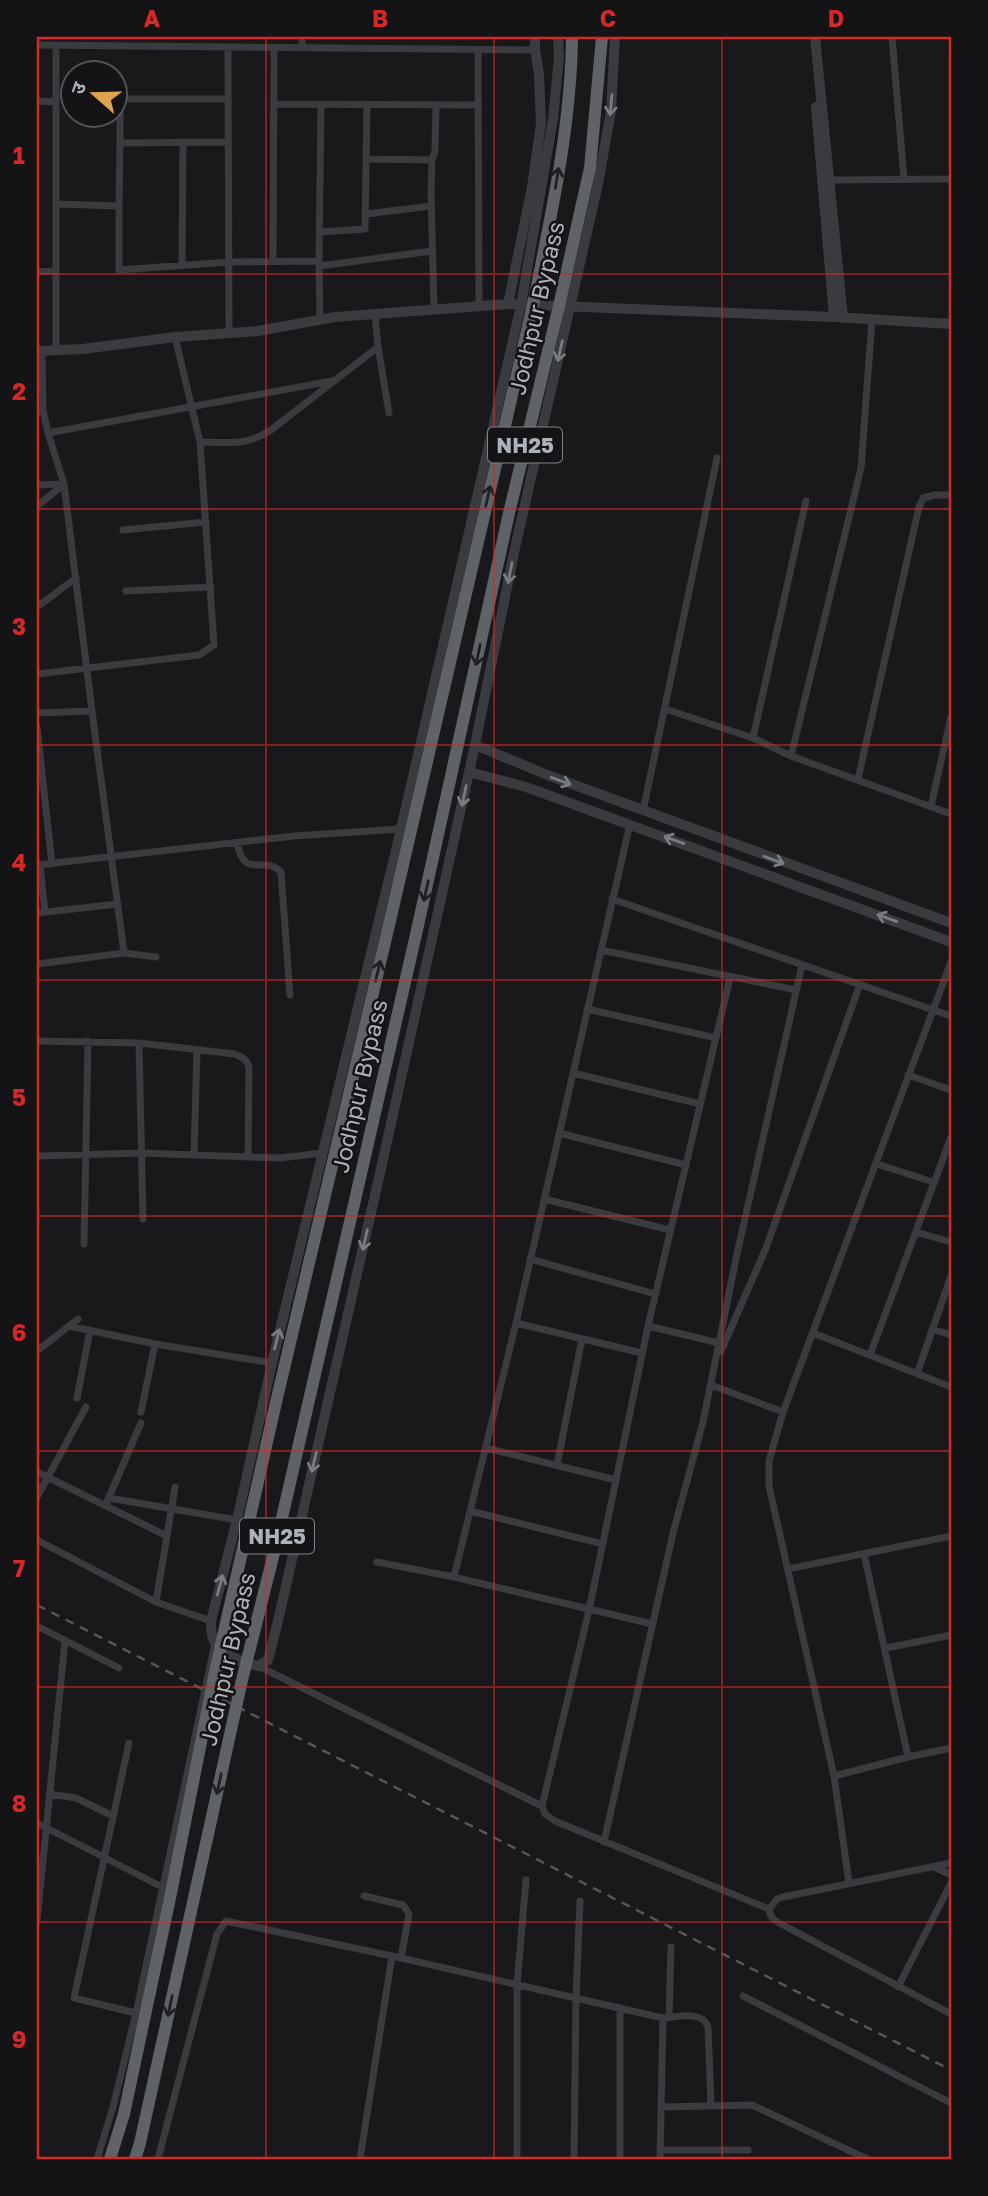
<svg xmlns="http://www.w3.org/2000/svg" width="988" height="2196" font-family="'Golos Text','Noto Sans Devanagari',sans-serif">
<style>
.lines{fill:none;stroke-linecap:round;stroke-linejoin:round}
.minor{stroke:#3a3b3f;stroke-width:7}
.tertiary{stroke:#3a3b3f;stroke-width:10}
.trunk{stroke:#5f6267;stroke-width:12}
.rail{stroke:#53565a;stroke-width:2.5;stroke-dasharray:9 7;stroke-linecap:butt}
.trunk-bridge{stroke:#5f6267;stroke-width:12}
.oneway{stroke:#797c82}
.oneway2{stroke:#1f2022}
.grid{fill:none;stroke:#d62828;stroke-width:2;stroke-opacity:0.55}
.labels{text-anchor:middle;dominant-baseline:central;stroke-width:5;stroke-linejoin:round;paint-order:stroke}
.shield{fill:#141416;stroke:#7f8288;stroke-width:2}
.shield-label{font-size:21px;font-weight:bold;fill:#adb1b9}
.street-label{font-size:23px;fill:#adb1b9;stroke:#141416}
.neatline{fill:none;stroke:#d62828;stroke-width:2.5}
.grid-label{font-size:23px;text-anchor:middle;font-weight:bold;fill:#d62828}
</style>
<rect width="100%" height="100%" fill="#19191b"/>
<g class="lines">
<!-- minor -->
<path class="minor" d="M892,37L904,179
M37,45L535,50
M228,47L229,334
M302,48V37
M478,50L479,307
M37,101L56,102
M274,104L477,105
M120,143V99H228
M366,159L432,160
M830,180L951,179
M56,204L119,206V270L229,262L319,261L320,320
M119,206L120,143L228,142
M366,214L431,206
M320,232L365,229L367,104
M273,261L274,48
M319,261L321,104
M182,265L183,142
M319,266L432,251
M37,272L56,271
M434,310L431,192L432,160L435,151L436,105
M378,347L389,413
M56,350V45
M37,412L43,410L42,351
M48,433L332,381
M200,442C230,442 244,447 271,430L378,347L375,314
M64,484L92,711
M37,485L64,484L48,433L43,410
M37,506L63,485
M123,530L206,522
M126,591L211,587
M37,607L76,578
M37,674L199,655L214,645L200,442L175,337
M665,709L753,738L791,756L951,814
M37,713L92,711L124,953
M37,727L52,864
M753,738L806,501
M791,756L861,468L872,320
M858,779L919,507L923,498L935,495H951
M931,806L951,717
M643,811L717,458
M237,843C245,881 263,854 281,872L290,995
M37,865L294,836L401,829
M40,865L45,912
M612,899L951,1016
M37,913L118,904
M601,950L796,990
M37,964L124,953L156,957
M587,1009L716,1038
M37,1041L139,1043L235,1054C242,1057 248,1060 249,1068L248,1157
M139,1043L143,1219
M573,1073L700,1104
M908,1075L951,1090
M559,1133L686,1165
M194,1155L197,1050
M37,1156L141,1153L280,1158L323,1153
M877,1164L933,1182
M544,1199L670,1230
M916,1232L951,1242
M84,1244L88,1041
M530,1259L655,1294
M516,1323L642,1353
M69,1326L155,1344L272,1363
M648,1326L719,1343
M932,1329L951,1335
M813,1333L951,1387
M37,1351L78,1319
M721,1351L766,1248L860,984
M870,1355L951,1137
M917,1374L951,1276
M711,1385L783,1412
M77,1398L90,1330
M141,1412L155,1344
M486,1448L616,1480
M557,1465L582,1339
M37,1472L167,1536
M37,1497L86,1407
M109,1498L237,1520
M107,1502L141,1423
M470,1511L603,1544
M37,1540L156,1602L211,1621
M864,1554L908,1757
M377,1562L454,1577L652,1624
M788,1569L951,1536
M454,1577L516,1323L630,824
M156,1602L175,1487
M37,1626L119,1668
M886,1648L951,1635
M258,1666L542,1806L545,1814L555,1821L769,1909
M129,1743L74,1998L136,2013
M834,1776L908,1757L951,1748
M50,1794L76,1798L113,1816
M542,1806L589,1610L648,1326L730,978
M37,1823L162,1887
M604,1842L673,1533L703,1422L737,1254L802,965
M951,1863L783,1897L777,1899L769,1909C770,1918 775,1921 783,1925L951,2014
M934,1867L951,1875
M849,1883L834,1776L769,1486V1461L783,1412L951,962
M364,1896L403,1905L409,1914L401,1958
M37,1921L65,1641
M898,1987L951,1883
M743,1996L951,2103
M620,2008V2159
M669,2017L671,1947
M663,2018C678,2017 702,2010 708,2027L711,2105
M662,2107L752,2105L867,2159
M660,2150H748
M97,2159L113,2107L136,2013L215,1643
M158,2159L217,1934L226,1921L392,1956L663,2018L660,2159
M360,2159L392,1956
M517,2159V1985L526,1880
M574,2159L576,1998L580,1901"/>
<!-- tertiary -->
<path class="tertiary" d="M558,37L559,57L553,119L521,305L401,829L272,1363L237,1520L211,1621C211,1627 211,1633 213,1639C219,1654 243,1663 258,1666L268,1660L278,1621L380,1173L475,745L515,548L598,184L611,111L615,37
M815,37L843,318
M816,107L834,317
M508,304L532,187L541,124L539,74L535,50V37
M37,351L83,349L175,337L258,331L335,317L508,304L834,317L951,324
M475,745L550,776L951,923
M469,772L526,787L951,942"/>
<!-- trunk -->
<path class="trunk" d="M390,921L533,305C551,216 571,127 572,37
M417,930L509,513L559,306L590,168L602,37
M110,2159L124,2114
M135,2159L140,2143"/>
<!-- rail -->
<path class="rail" d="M37,1605L951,2070"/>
<!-- trunk-bridge -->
<path class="trunk-bridge" d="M124,2114L170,1898L216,1667L277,1398L390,921
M140,2143L242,1680L273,1557L417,930"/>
</g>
<!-- one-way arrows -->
<defs><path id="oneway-shaft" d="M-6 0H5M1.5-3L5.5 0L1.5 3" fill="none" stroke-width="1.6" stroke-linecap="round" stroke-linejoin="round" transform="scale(1.75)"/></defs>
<g class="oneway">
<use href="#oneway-shaft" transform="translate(611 105) rotate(95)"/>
<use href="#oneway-shaft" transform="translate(560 351) rotate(103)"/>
<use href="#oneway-shaft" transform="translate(510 573) rotate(101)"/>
<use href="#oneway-shaft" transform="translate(561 781) rotate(20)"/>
<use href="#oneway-shaft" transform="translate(464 796) rotate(102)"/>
<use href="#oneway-shaft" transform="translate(674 840) rotate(-160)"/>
<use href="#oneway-shaft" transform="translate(774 860) rotate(20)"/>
<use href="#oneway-shaft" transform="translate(887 918) rotate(-160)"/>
<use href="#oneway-shaft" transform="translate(365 1240) rotate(103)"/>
<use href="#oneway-shaft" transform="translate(277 1339) rotate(-76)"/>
<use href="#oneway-shaft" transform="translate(314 1462) rotate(103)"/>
<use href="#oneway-shaft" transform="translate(220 1585) rotate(-75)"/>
</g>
<g class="oneway2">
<use href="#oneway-shaft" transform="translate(557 178) rotate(-81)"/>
<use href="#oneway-shaft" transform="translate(488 496) rotate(-77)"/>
<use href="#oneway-shaft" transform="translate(478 655) rotate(102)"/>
<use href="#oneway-shaft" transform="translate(426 891) rotate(103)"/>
<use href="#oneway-shaft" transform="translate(378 971) rotate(-76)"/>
<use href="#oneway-shaft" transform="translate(219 1784) rotate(102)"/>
<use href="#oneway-shaft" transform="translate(170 2006) rotate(102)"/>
</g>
<!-- grid -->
<path class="grid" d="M266,37V2159M494,37V2159M722,37V2159M37,274H951M37,509H951M37,745H951M37,980H951M37,1216H951M37,1451H951M37,1687H951M37,1922H951"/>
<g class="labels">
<!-- shield labels -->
<g class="shield">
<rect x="488" y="427.5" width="74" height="35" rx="5"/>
<rect x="240" y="1518.5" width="74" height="35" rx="5"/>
</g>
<g class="shield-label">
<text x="525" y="445">NH25</text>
<text x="277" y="1536">NH25</text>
</g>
<!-- street labels -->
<g class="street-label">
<text transform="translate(536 308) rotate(-77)">Jodhpur Bypass</text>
<text transform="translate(359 1086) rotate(-77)">Jodhpur Bypass</text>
<text transform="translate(227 1659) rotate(-77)">Jodhpur Bypass</text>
</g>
</g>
<!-- border -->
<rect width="988" height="2196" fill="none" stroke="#141416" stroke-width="77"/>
<!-- north arrow -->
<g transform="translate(94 94) rotate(290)"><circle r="33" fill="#141416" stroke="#515357" stroke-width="2"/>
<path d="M0-5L12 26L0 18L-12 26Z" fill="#dfa34d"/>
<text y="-10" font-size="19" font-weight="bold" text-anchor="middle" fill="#adb1b9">उ</text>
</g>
<rect x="38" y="38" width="912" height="2120" class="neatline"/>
<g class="grid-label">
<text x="152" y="27">A</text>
<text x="380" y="27">B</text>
<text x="608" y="27">C</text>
<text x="836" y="27">D</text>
<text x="19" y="164">1</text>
<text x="19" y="400">2</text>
<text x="19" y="635">3</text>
<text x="19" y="871">4</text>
<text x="19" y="1106">5</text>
<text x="19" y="1341">6</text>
<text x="19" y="1577">7</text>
<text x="19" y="1812">8</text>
<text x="19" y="2048">9</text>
</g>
</svg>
